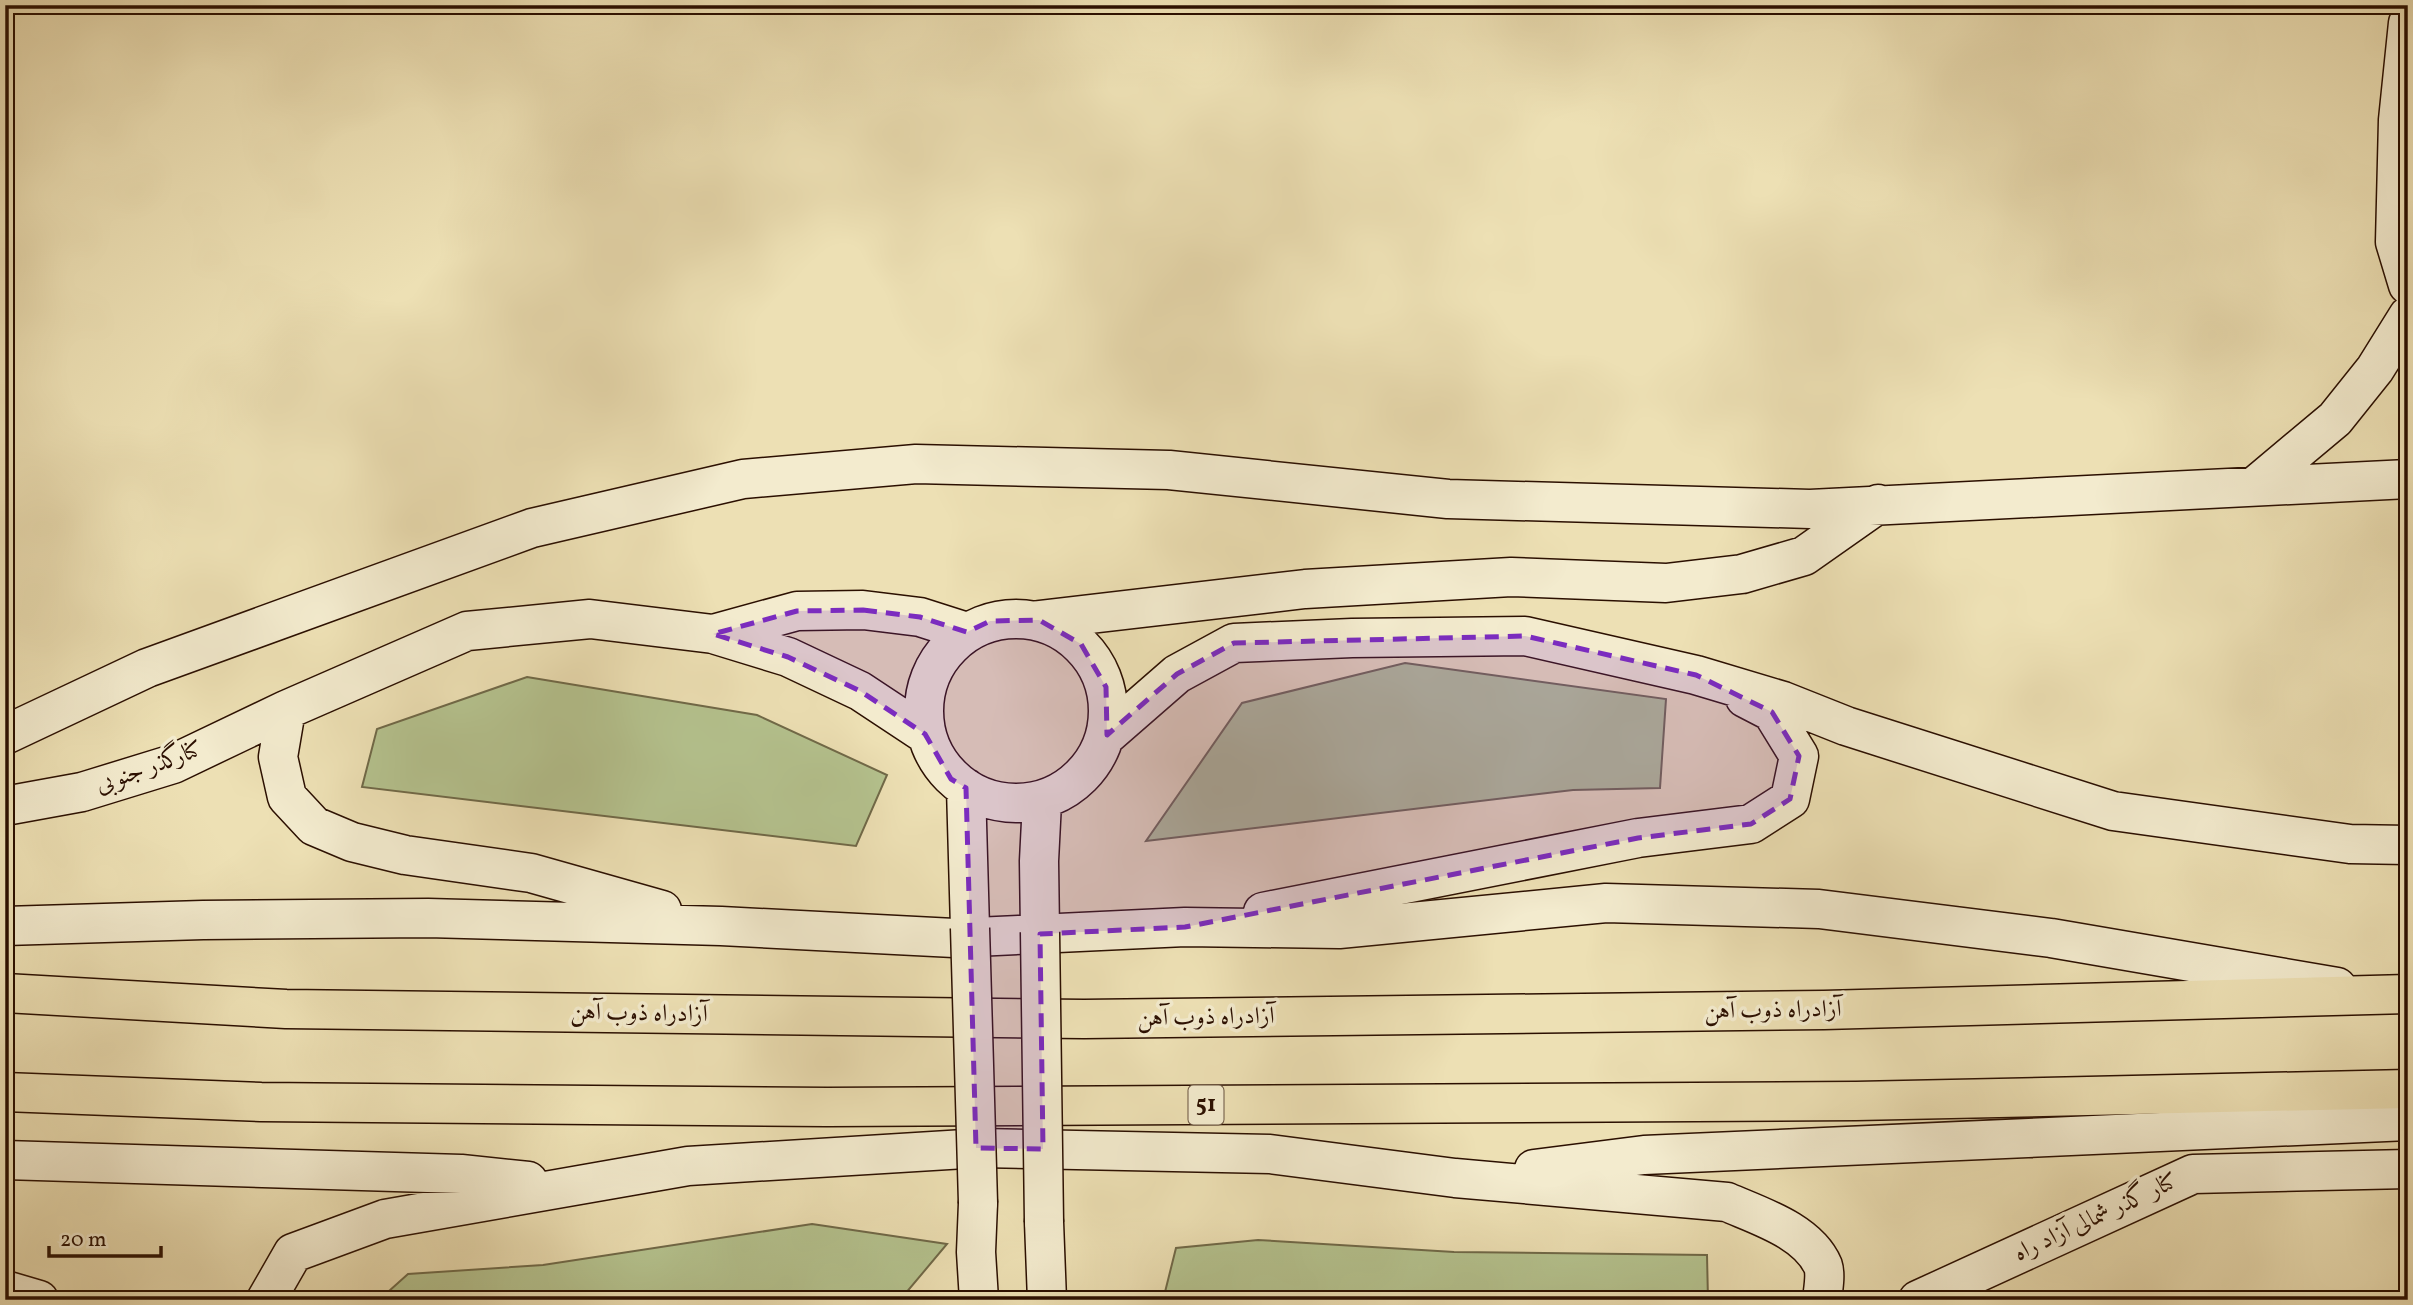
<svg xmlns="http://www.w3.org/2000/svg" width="2413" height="1305" font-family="Vollkorn,Amiri,serif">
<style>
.green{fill:#b5c38f;stroke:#706948;stroke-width:2}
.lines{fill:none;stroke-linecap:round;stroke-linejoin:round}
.secondary-casing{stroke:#2b0f00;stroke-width:41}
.highway-casing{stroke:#2b0f00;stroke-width:41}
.secondary{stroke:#f3ebce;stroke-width:38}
.highway{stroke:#ede0b4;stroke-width:38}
.secondary-bridge-casing{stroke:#2b0f00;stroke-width:41;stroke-linecap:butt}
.secondary-bridge{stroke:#f3ebce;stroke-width:38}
.marked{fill:#7b2cbf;fill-opacity:0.2;stroke:#7b2cbf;stroke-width:5;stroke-dasharray:14 9;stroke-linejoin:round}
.labels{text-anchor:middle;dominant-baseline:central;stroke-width:7;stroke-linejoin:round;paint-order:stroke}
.shield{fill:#f3ebce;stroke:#67513e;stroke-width:2}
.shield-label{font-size:23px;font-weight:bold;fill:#2b0f00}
.street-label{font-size:24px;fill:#2b0f00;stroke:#f3ebce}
</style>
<rect width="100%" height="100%" fill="#ede0b4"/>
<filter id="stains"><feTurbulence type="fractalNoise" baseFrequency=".00286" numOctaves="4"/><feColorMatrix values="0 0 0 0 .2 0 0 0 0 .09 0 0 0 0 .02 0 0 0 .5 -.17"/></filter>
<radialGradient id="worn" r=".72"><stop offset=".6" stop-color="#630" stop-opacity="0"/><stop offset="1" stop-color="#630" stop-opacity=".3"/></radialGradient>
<!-- green -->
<path class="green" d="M1405,663L1666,699L1660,788L1573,790L1146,841L1242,703Z
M527,677L757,715L887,775L856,846L362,787L377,729Z
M812,1224L947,1244L900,1300H379L408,1274L543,1265Z
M1258,1240L1454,1252L1707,1255L1708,1300H1177L1165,1292L1176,1248Z"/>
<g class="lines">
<defs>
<path id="secondary" d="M2408,23L2398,120L2395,242L2408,285
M2255,486L2335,419L2375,369L2408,316
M924 711a92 92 0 1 1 184 0a92 92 0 1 1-184 0Z
M1039,620L1305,589L1511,577L1666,583L1742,574L1804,556L1878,504
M713,634L797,611L863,610L920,617L967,632
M286,710L278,757L287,797L314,826L352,842L405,855L531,873L662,910
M5,735L147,668L532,528L743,479L916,464L1169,470L1448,499L1810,509L2408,479
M1107,735L1177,674L1234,643L1352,638L1525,636L1696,675L1783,701L1846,726L2113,811L2350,844L2408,845
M966,788L970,928
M5,806L82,792L173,764L286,710L467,631L590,619L713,634L788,657L860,691L925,734
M1263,912L1638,838L1751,824L1790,799L1799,756L1772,712L1745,698
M5,926L203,920L428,918L721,926L954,938L1185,927L1339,929L1606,903L1819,909L2051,938L2337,987
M1040,932L1039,861L1042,802
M5,1160L461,1174L528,1181
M1534,1169L1644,1155L2408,1121
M978,1203L976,1252L979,1300
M1044,1222L1047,1300
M5,1290L39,1300
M266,1300L293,1253L385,1219L688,1166L981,1148L1270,1154L1455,1178L1727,1202C1759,1216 1808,1231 1823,1266C1826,1275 1823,1290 1822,1300
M1918,1300L2193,1174L2408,1169"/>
<path id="highway" d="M5,993L286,1009L1084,1019L1824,1010L2408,994
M5,1092L261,1102L827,1107L1856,1101L2408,1089"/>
</defs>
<!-- secondary casing -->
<use href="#secondary" class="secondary-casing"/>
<!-- highway casing -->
<use href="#highway" class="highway-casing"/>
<!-- secondary -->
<use href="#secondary" class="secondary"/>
<!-- highway -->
<use href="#highway" class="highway"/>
<defs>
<path id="secondary-bridge" d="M970,928L978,1203
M1040,932L1044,1222"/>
</defs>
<!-- secondary-bridge casing -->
<use href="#secondary-bridge" class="secondary-bridge-casing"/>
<!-- secondary-bridge -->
<use href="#secondary-bridge" class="secondary-bridge"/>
</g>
<!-- marked area -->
<path class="marked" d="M863,610L920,617L967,632L990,621L1039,620L1081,644L1106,687L1107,735L1177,674L1234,643L1525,636L1696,675L1772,712L1799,756L1790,799L1751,824L1638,838L1185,927L1040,934L1043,1149L976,1148L966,788L951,779L925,734L860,691L788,657L713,634L797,611Z"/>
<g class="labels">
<!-- shield labels -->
<rect class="shield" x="1188.5" y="1085.5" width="35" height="39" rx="5"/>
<g class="shield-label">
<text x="1206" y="1105">51</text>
</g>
<!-- street labels -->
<g class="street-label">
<text transform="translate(149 768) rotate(-20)">کنارگذر جنوبی</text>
<text transform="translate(1773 1011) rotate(-1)">آزادراه ذوب آهن</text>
<text transform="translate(639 1014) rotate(1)">آزادراه ذوب آهن</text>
<text transform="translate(1206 1018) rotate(-1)">آزادراه ذوب آهن</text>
<text transform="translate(2096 1218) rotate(-25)">کنار گذر شمالی آزاد راه</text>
</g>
</g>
<!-- margin -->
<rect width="2413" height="1305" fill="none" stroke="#ede0b4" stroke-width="28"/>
<rect x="7" y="7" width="2399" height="1291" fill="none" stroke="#2b0f00" stroke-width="3.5"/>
<rect x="14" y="14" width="2385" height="1277" fill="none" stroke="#2b0f00" stroke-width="2"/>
<!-- scale -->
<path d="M49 1246v10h112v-10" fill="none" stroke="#2b0f00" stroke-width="3.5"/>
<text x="60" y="1246" font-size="21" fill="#2b0f00" stroke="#f3ebce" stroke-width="5" paint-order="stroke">20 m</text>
<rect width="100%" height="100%" filter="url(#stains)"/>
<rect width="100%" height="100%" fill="url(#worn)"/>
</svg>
